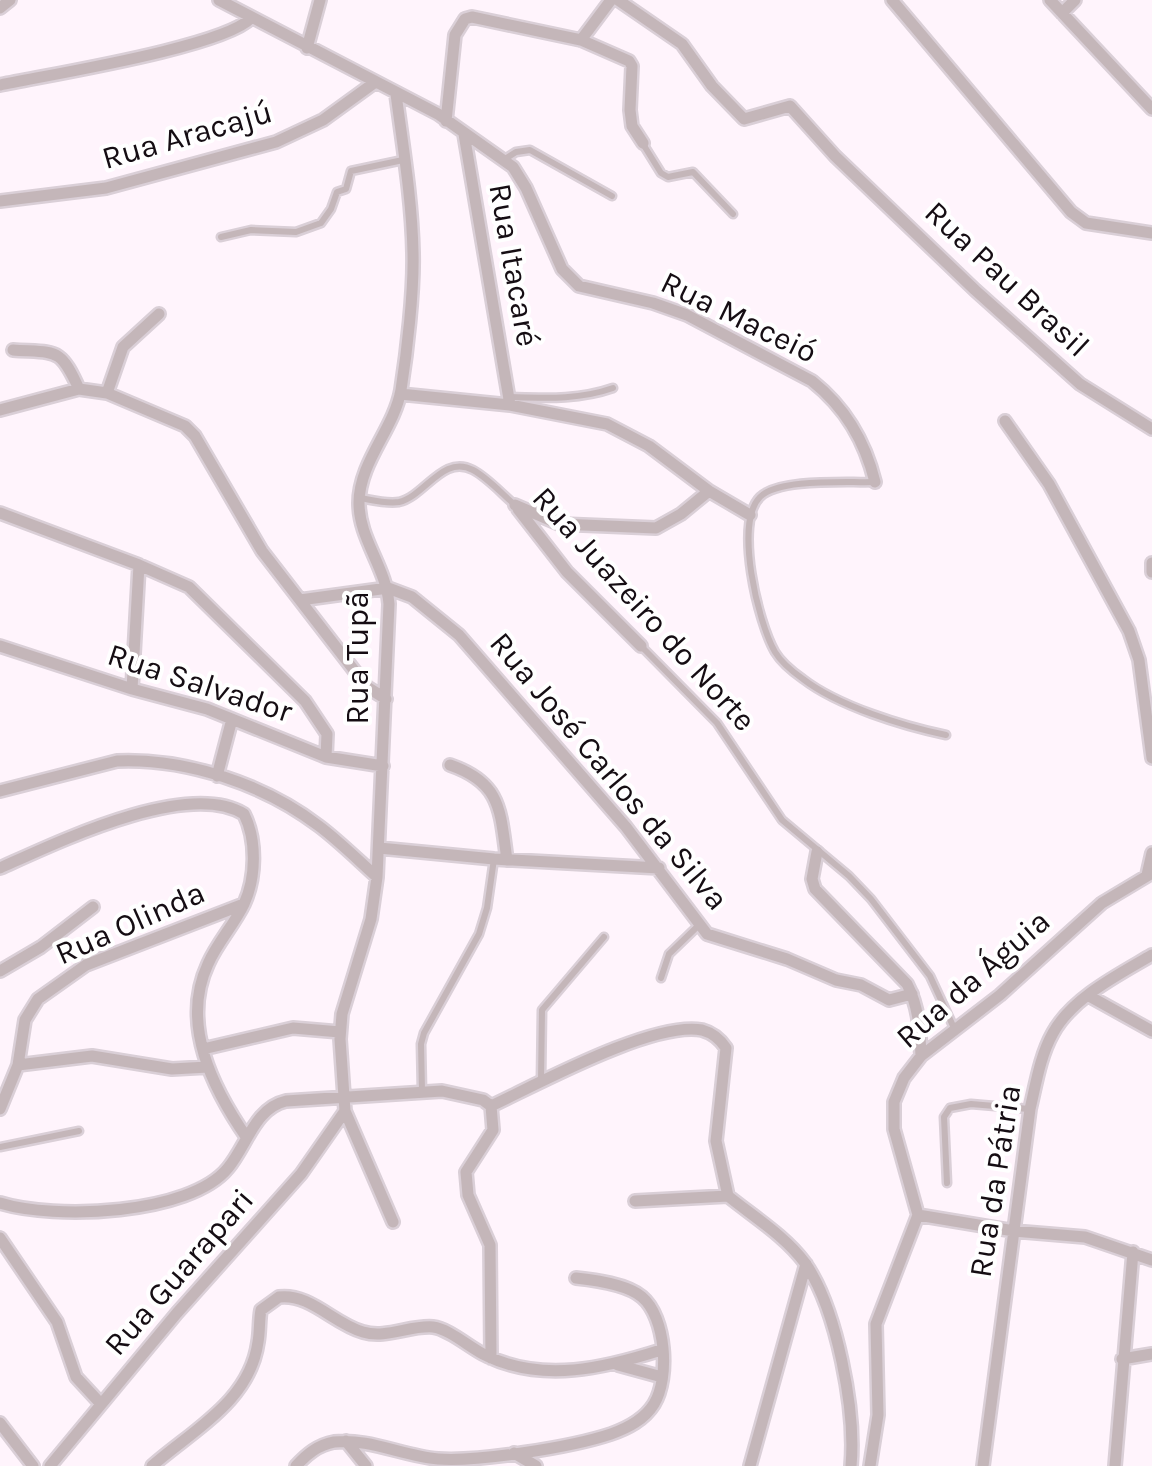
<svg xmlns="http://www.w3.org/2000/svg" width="1152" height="1466" font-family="Karla,sans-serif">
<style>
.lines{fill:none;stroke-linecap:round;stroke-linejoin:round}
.service-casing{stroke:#dacfd7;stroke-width:11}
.minor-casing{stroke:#dacfd7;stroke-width:16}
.service{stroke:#c4b6b9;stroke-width:6}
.minor{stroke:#c4b6b9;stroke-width:11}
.labels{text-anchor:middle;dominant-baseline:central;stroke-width:8;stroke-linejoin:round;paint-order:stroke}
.street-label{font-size:32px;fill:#150d13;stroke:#fff}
</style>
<rect width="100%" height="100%" fill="#fff4fc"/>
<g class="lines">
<defs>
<path id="service" d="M643,144L661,173L668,177L693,172L733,214
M505,159L516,152L530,150L612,196
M221,237L251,230L296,232L321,223L331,209L337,192L346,189L351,171L403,160
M510,397C545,398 579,400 613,388
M873,482C847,483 779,478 760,497C734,523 758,623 775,652C781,662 793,672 803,679C838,706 903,726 946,735
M360,498C372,500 386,504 399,502C425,496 443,454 473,470C488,478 502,494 515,505
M642,647L717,723L782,820L849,876L871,899L930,976L954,1028
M661,978L669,954L698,926
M541,1081L542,1010L604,937
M422,1091L421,1044L424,1033L479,934L487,908L494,859
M0,1147L79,1131
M947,1183L944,1117L950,1108L971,1104L1029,1109"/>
<path id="minor" d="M219,0L438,114L513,167L526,188L562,269L579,286L653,303L687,315L812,381C846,408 865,441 875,482
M618,0L682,44L712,86L744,119L790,106L835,156L975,290L1080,384L1152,429
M892,0L1071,212L1086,223L1152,233
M1050,0L1152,109
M0,8L10,0
M1062,13L1075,0
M581,40L611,0
M307,48L320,0
M0,85C47,75 224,47 251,18
M446,121L455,35L465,19L472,17L581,40L629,61L632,66L630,110L632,126L643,143
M464,134L510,405
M0,201L106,188L276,142L323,120L374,83
M13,350C57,353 60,347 79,389
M107,393L123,347L159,314
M400,394L510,405L607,424L649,446L709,491L750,515
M0,410L79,389L107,393L185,426L195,436L262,551L367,687L386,699
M1005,421L1049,484L1129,631L1139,660L1152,758
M515,505L559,524L656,528L681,514L709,491
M518,509L567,572L641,646
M0,513L139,565L189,587L305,701L327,734L326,757
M1152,563V572
M300,600L388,588L412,597L459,635L626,827L707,934L787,959L836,980L861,985L889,1000L912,994
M0,646L132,689L207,709L326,757L383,766
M132,689L139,565
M450,765C502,783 500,811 507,860
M217,776L232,719
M0,791L117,761C186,758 264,784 319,826C339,841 358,860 377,877
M379,848L494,859L659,868
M817,852L812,879L815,889L907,984C919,1007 920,1031 921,1056
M0,868C56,843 187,779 244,814C257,840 256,878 244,904C234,925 217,943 208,964C180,1024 213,1089 247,1138
M1147,875L1152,853
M0,971L41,947L93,907
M1089,996L1152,1031
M203,1049L293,1028L340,1032
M18,1065L92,1056L172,1069L208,1067
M491,1106C538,1084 653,1021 702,1030C713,1033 720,1039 726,1048L716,1141L728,1196
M0,1109L18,1065L25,1020L38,999L86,965L244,904
M635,1201L728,1196C754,1217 785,1236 805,1263C837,1309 856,1411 851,1466
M0,1203C54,1220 190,1215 228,1168C247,1145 255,1108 286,1101L442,1091L483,1100L491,1106L493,1130L466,1172L468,1195L490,1245L491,1358
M918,1215L894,1129V1102L904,1078L921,1056L1000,995L1102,903L1152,873
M918,1215L1014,1231L1085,1237L1152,1260
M393,1222L345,1111L340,1039L342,1014L371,919L377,877L389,604C386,567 359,539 359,503C359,462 394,429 401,390C407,352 414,291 413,253C412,200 403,147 396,94
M0,1238L57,1322L76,1377L100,1403
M1122,1359L1152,1354
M618,1365L662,1377
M0,1423L33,1466
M346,1441L366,1466
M514,1453L536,1466
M50,1466L177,1313L301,1174L345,1111
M152,1466C193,1430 250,1401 258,1342C260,1331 259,1320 261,1310L279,1297C310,1293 334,1324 363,1332C386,1339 410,1325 433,1327C450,1329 471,1349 487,1356C543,1383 605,1368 661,1350
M296,1466C307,1454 318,1445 334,1442C369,1438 403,1456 438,1459C479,1462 572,1447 611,1434C628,1428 644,1420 654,1404C670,1378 666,1317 642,1297C627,1284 595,1280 576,1278
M750,1466L806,1264
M870,1466L878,1415L876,1324L918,1215
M983,1466L1030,1109C1036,1084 1040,1056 1053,1033C1072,998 1118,975 1152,955
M1115,1466L1133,1252"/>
</defs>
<!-- service casing -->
<use href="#service" class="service-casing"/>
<!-- minor casing -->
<use href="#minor" class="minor-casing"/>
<!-- service -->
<use href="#service" class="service"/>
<!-- minor -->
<use href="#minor" class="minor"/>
</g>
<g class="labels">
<!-- street labels -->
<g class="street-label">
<text transform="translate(187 135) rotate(-16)">Rua Aracajú</text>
<text transform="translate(514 265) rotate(80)">Rua Itacaré</text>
<text transform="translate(1007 279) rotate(43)">Rua Pau Brasil</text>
<text transform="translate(739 317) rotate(26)">Rua Maceió</text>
<text transform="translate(644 609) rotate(48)">Rua Juazeiro do Norte</text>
<text transform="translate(357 658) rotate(-90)">Rua Tupã</text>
<text transform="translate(200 683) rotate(18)">Rua Salvador</text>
<text transform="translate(609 771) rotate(50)">Rua José Carlos da Silva</text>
<text transform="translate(130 923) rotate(-24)">Rua Olinda</text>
<text transform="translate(973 979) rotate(-41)">Rua da Águia</text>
<text transform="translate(995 1181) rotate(-81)">Rua da Pátria</text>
<text transform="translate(179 1272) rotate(-49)">Rua Guarapari</text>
</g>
</g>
</svg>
